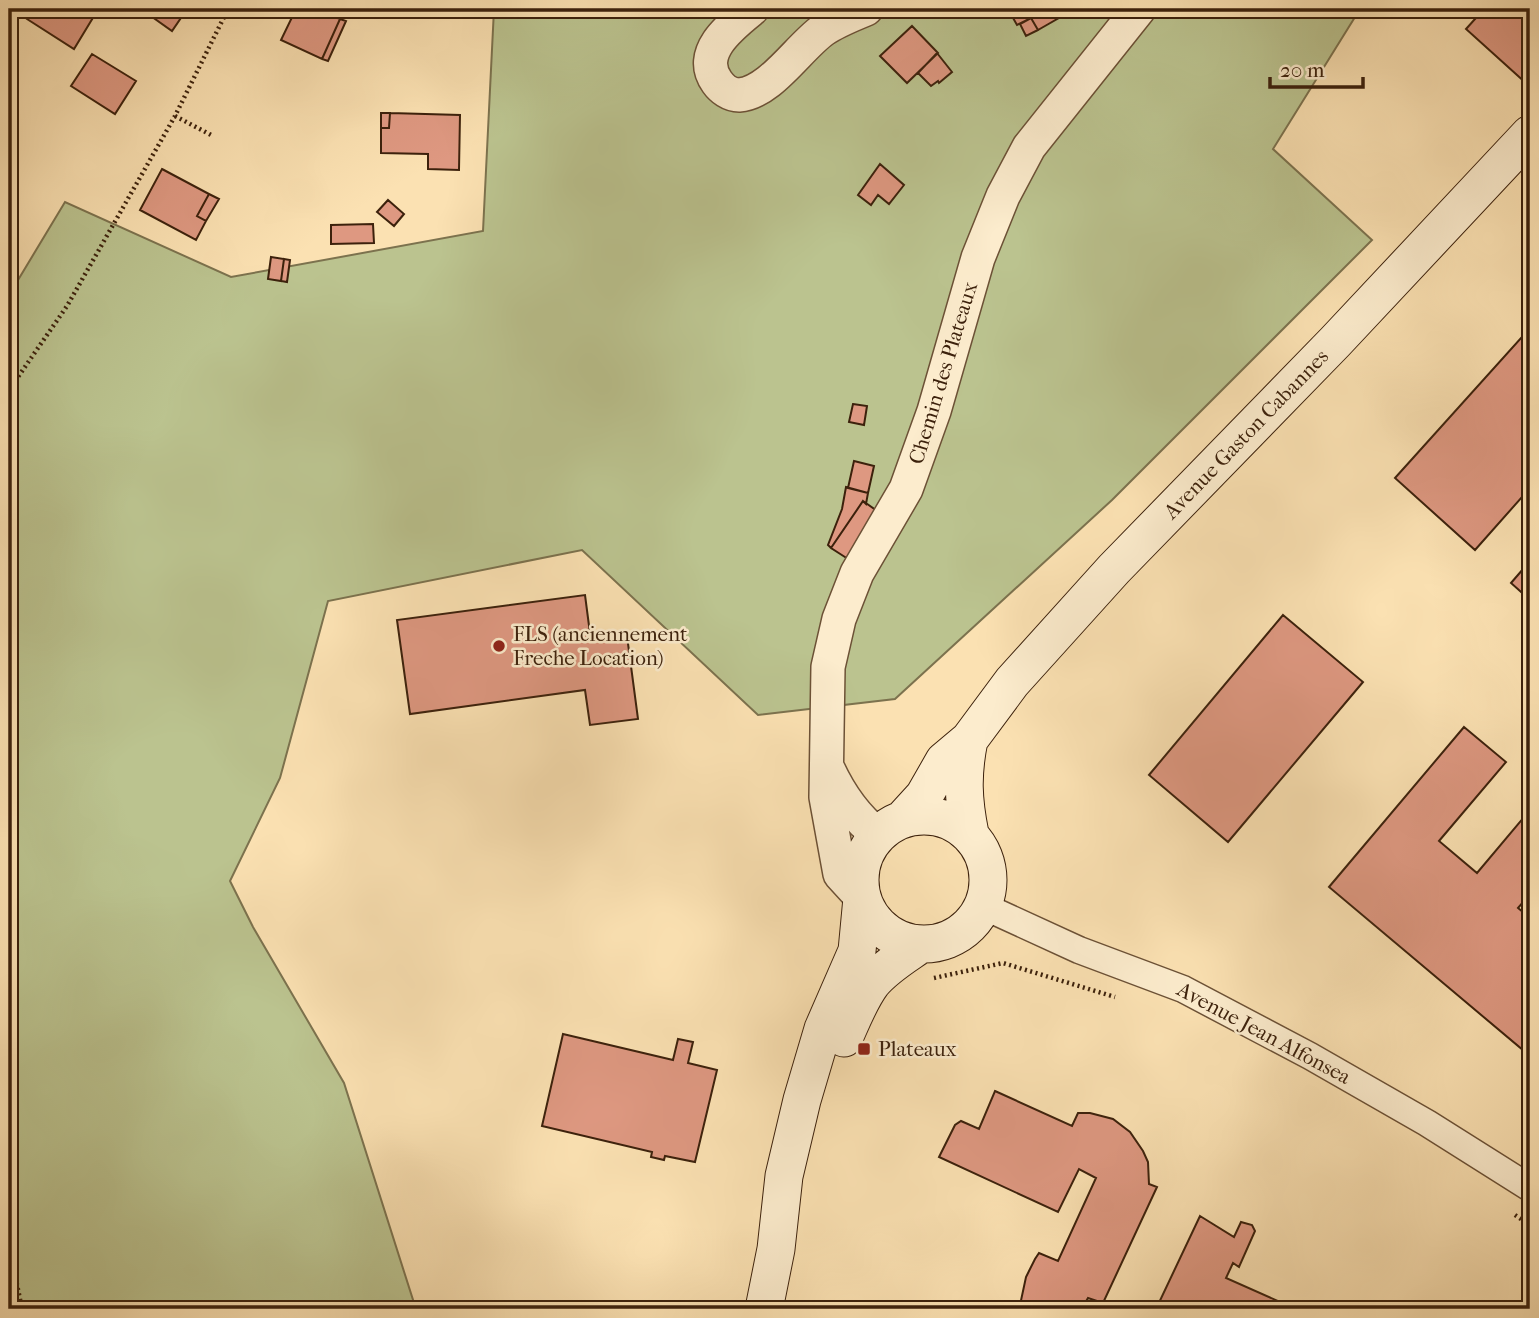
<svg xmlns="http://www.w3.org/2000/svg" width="1539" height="1318" font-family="'IM FELL French Canon',serif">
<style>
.green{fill:#bbc38f;stroke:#7c724e;stroke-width:2}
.building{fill:#de9881;stroke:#3c210c;stroke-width:2}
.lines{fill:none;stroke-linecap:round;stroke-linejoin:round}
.minor-casing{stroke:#6c5136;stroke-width:29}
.tertiary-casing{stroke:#6c5136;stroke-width:36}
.secondary-casing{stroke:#3c210c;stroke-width:39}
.path{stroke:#3c210c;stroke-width:4.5;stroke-dasharray:2 3.5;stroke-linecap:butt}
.minor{stroke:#fceccd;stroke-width:26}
.tertiary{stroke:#fceccd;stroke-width:33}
.secondary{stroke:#fceccd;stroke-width:37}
.poi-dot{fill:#8f2418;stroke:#fceccd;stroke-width:2.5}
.labels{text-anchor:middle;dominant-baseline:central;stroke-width:5;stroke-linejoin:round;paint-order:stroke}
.street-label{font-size:21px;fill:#3c210c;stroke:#fceccd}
.poi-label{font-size:21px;fill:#3c210c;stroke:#fceccd;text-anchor:start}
</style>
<rect width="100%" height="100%" fill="#fbe1b2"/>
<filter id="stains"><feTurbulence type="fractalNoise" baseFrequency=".00286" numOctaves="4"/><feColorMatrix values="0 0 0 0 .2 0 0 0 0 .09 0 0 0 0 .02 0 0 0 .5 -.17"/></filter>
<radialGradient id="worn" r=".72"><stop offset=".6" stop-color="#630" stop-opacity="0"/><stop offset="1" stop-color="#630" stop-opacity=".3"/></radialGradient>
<!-- green -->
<path class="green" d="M494,9H1360L1273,149L1372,240L1112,500L895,699L758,715L582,550L328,601L280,778L230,881L253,927L344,1083L414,1303V1309H9V295L65,202L231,277L483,231Z"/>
<!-- building -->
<path class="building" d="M33,9H83L94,16L74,49L27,19Z
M141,9H187L172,31Z
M296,9H318L340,19L322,59L281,40Z
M1008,9H1069L1071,11L1038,30L1031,18L1017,25Z
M1484,9H1530V80L1527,84L1466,29Z
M1031,18L1038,30L1026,36L1020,24Z
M340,19L346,21L328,61L322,59Z
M912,26L938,53L907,83L880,56Z
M937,53L952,72L939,83L938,81L931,86L918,73Z
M92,54L136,81L115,114L71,86Z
M381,113H390L389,128H381Z
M390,113L460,115L459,170L428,169V154L381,153V128H389Z
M880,164L904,185L889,204L878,195L871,205L858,195Z
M162,169L209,194L197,216L206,221L196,240L140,210Z
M209,194L219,199L206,221L197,216Z
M388,200L404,214L394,226L377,212Z
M373,224L374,243L331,244V225Z
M271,257L284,259L281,281L268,279Z
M284,259L290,260L287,282L281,281Z
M1530,328V488L1475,550L1395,478Z
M853,404L867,406L864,425L849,422Z
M854,461L874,466L868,493L848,488Z
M846,487L868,493L866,504L863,501L831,548L828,545L842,509Z
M863,501L880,513L848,559L831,548Z
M1530,561V600L1511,583Z
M585,595L591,641L627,636L638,719L590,725L585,690L410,714L397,620Z
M1283,615L1363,682L1228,842L1149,775Z
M1464,727L1506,762L1439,841L1477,873L1530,810V894L1518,908L1530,918V1056L1329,887Z
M563,1034L673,1060L678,1039L693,1042L688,1063L717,1070L695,1162L665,1156L664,1160L651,1157L652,1152L542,1126Z
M995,1091L1072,1126L1078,1113H1090L1113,1119L1130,1132L1143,1151L1148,1162L1149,1184L1157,1187L1103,1303L1088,1298L1084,1305L1085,1309H1020V1305L1026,1277L1035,1259L1039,1253L1058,1261L1096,1178L1079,1169L1058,1212L939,1157L955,1125L961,1121L979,1129Z
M1200,1216L1234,1237L1241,1222L1252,1225L1255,1231L1239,1267L1233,1263L1226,1278L1296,1309H1156Z"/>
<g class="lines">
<defs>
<path id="minor" d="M983,906L1079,950L1183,989L1310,1056L1427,1123L1530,1188"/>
<path id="tertiary" d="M752,9C731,26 696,53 717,82C722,89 730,95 739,95C770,93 798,48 823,30C836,21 852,15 866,9
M828,769C840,795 855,817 878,835
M862,898L840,874L826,797L828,667L839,619L857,573L906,489L934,411L978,258L1003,196L1029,147L1139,9"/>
<path id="secondary" d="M969,740C962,775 963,799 970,834
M860 880a64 64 0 1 1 128 0a64 64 0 1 1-128 0Z
M903,819L924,796L944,761L969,740L1012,682L1114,569L1335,342L1530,134
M844,1038C852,1020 860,999 872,983C885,967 904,956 921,944
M764,1309L776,1249L784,1176L802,1100L823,1029L857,951L862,898"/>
</defs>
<!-- minor casing -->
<use href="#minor" class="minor-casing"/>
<!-- tertiary casing -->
<use href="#tertiary" class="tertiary-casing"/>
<!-- secondary casing -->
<use href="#secondary" class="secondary-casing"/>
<!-- path -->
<path class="path" d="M175,116L213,136
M9,390L67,306L175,116L228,9
M934,978L1003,963L1115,997
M1515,1215L1530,1225
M9,1245L22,1309"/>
<!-- minor -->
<use href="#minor" class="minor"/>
<!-- tertiary -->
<use href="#tertiary" class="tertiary"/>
<!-- secondary -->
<use href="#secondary" class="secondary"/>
</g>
<!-- markers -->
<g class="poi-dot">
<circle cx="499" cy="646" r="7"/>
<rect x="857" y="1042" width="14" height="14" rx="3.5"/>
</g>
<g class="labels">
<!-- street labels -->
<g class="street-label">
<text transform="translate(943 373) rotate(-73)">Chemin des Plateaux</text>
<text transform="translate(1246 434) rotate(-46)">Avenue Gaston Cabannes</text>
<text transform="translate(1264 1033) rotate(28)">Avenue Jean Alfonsea</text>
</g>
<!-- poi labels -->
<g class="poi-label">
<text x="513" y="634">FLS (anciennement<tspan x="513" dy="24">Freche Location)</tspan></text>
<text x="878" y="1049">Plateaux</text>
</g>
</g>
<!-- margin -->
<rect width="1539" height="1318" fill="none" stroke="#fbe1b2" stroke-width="35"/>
<rect x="10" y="10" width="1518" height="1297" fill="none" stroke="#3c210c" stroke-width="3.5"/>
<rect x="18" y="18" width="1504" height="1283" fill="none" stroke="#3c210c" stroke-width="2"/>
<!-- scale -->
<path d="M1270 77v10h93v-10" fill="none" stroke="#3c210c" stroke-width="3.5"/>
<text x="1280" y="77" font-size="21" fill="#3c210c" stroke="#fceccd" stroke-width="5" paint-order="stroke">20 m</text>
<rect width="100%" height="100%" filter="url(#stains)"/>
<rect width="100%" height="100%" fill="url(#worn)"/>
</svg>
